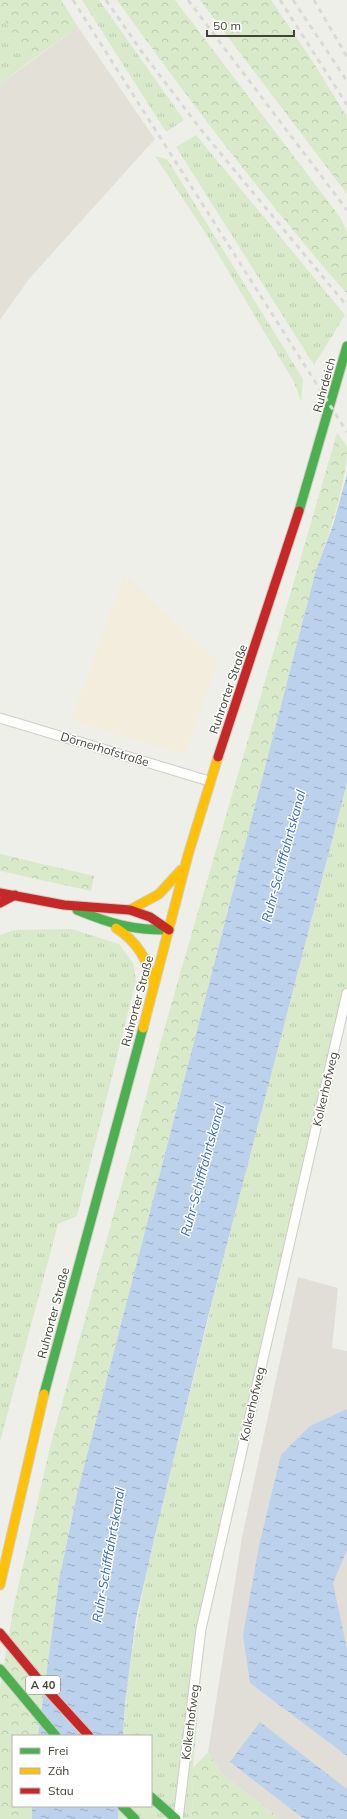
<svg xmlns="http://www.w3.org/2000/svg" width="347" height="1819" font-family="Mulish,sans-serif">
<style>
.residential{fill:#e3e1d7}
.commercial{fill:#f2eddc}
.industrial{fill:#e0ded7}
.grass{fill:url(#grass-tufts)}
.forest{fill:url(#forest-crowns)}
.water{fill:url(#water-ripples)}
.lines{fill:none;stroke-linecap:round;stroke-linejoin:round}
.street-casing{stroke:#cdcdc7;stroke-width:11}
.fast-casing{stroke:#cecdc1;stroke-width:11}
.slow-casing{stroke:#cecdc1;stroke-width:11}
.jam-casing{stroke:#cecdc1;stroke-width:11}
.street{stroke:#fdfdfc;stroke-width:9}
.fast{stroke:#4caf50;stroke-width:9}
.slow{stroke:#ffc107;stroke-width:9}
.jam{stroke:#c62828;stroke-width:9}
.rail{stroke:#d9d9d8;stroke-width:3;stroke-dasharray:5 5;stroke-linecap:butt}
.labels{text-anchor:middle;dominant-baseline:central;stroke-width:3;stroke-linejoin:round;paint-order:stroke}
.shield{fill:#fff;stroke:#7d7a72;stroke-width:1}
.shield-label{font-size:11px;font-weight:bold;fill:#454136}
.street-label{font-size:12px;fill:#454136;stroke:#fff}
.water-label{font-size:13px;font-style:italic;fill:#3367ad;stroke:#fff}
</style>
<defs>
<pattern id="grass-tufts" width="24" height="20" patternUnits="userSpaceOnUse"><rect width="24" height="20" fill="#d8eaca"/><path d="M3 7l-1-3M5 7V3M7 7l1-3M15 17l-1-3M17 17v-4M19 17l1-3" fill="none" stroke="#bbcaae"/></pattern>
<pattern id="forest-crowns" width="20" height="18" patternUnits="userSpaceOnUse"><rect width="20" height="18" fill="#d8eaca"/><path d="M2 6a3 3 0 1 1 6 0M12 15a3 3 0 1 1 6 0" fill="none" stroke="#bbcaae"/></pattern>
<pattern id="water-ripples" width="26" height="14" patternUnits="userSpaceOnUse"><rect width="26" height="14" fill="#bbd1ec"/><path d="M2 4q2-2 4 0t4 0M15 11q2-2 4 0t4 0" fill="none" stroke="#9aabc0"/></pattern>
</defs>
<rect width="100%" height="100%" fill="#efefe9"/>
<!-- residential -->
<path class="residential" d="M78,27L155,139L29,279L0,320V84Z"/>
<!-- commercial -->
<path class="commercial" d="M124,575L218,661L185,755L71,720Z"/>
<!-- industrial -->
<path class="industrial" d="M298,1277L338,1288L332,1348L347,1351V1819H280L221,1773L208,1752L242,1537Z"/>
<!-- grass -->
<path class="grass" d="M82,0H99L184,120L166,132Z
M0,13L30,61L0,84Z
M196,135L345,315L314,365L176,147Z
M155,156L167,159L303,379L301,402L294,382L208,237Z
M347,783V1008L205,1631L193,1768L192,1819H118L119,1806H151V1736H123C130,1619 162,1506 190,1393C239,1189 295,986 347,783Z
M72,929L119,944L133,963L136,981L77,1216L58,1224L0,1442V935L14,930Z"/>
<!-- forest -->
<path class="forest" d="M0,0H61L78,27L30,61L0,13Z
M117,0H175L340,217L347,232V294C265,200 190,102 117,0Z
M200,0H271L313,62L347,117V194Z
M337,433C340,437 346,443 347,448C347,481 328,539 316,570L77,1494L59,1580L38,1736H13V1806H32V1819H0V1688L14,1605L50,1447L171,1005Z
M0,854L94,876L91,891L0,871Z
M208,1752L221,1773L280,1819H192L193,1768Z"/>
<!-- water -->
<path class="water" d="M347,474V783L208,1317L155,1535L136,1619L125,1703L123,1736H38L59,1580L77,1494L316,570L333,525Z
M347,1409V1550L333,1583L347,1649V1756L250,1683L243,1635L259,1546L281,1455L310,1426Z
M260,1722L347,1789V1819H304L230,1762Z
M32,1806H119L118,1819H32Z"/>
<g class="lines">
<defs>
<path id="street" d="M0,718L209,781
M178,1819L201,1629L347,993"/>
<path id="fast" d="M299,511L347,346
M77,910C111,924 132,930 169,930
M44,1394L143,1028
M0,1669L56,1736
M151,1797L176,1819
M122,1806L135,1819"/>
<path id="slow" d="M130,910L159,894L181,870
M116,928C138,942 147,960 154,984
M143,1028L188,855L218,757
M0,1585L44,1394"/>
<path id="jam" d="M218,757L299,511
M0,893L64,905L130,910L150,917L169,930
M0,903L15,895
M0,1633L48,1691L89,1736"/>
</defs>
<!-- street casing -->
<use href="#street" class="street-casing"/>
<!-- fast casing -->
<use href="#fast" class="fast-casing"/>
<!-- slow casing -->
<use href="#slow" class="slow-casing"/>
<!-- jam casing -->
<use href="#jam" class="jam-casing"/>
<!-- street -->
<use href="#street" class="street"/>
<!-- fast -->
<use href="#fast" class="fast"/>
<!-- slow -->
<use href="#slow" class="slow"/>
<!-- jam -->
<use href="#jam" class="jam"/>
<!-- rail -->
<path class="rail" d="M73,0L347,432
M106,0L142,52L202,131L347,306
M188,0L347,210
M280,0L347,105
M293,0L347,81
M314,0L347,57"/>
</g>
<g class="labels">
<!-- shield labels -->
<rect class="shield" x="26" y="1676" width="34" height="18" rx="3"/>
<g class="shield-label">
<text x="43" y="1685">A 40</text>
</g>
<!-- street labels -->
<g class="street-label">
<text transform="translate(324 385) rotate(-75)">Ruhrdeich</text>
<text transform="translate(228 689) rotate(-71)">Ruhrorter Straße</text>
<text transform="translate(105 749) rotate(17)">Dörnerhofstraße</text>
<text transform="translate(137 1001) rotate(-75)">Ruhrorter Straße</text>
<text transform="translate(325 1089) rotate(-77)">Kolkerhofweg</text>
<text transform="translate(53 1313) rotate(-75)">Ruhrorter Straße</text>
<text transform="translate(252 1404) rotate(-77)">Kolkerhofweg</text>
<text transform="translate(190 1722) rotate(-83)">Kolkerhofweg</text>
</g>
<!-- water labels -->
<g class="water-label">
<text transform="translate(283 856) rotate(-75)">Ruhr-Schifffahrtskanal</text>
<text transform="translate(202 1170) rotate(-75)">Ruhr-Schifffahrtskanal</text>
<text transform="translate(108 1555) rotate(-80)">Ruhr-Schifffahrtskanal</text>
</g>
</g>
<!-- legend -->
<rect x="12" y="1735" width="140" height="72" fill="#ffffff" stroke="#b5b3af"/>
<rect x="20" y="1748" width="20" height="6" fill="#4caf50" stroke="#b5b3af"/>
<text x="48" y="1755" font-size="12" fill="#454136">Frei</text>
<rect x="20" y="1768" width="20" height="6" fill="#ffc107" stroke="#b5b3af"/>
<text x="48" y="1775" font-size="12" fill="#454136">Zäh</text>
<rect x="20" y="1788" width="20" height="6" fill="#c62828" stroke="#b5b3af"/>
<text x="48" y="1795" font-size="12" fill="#454136">Stau</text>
<!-- scale -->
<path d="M207 30v6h87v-6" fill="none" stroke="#454136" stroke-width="2"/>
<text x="213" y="30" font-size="12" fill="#454136" stroke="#ffffff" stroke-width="3" paint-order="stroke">50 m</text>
</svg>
